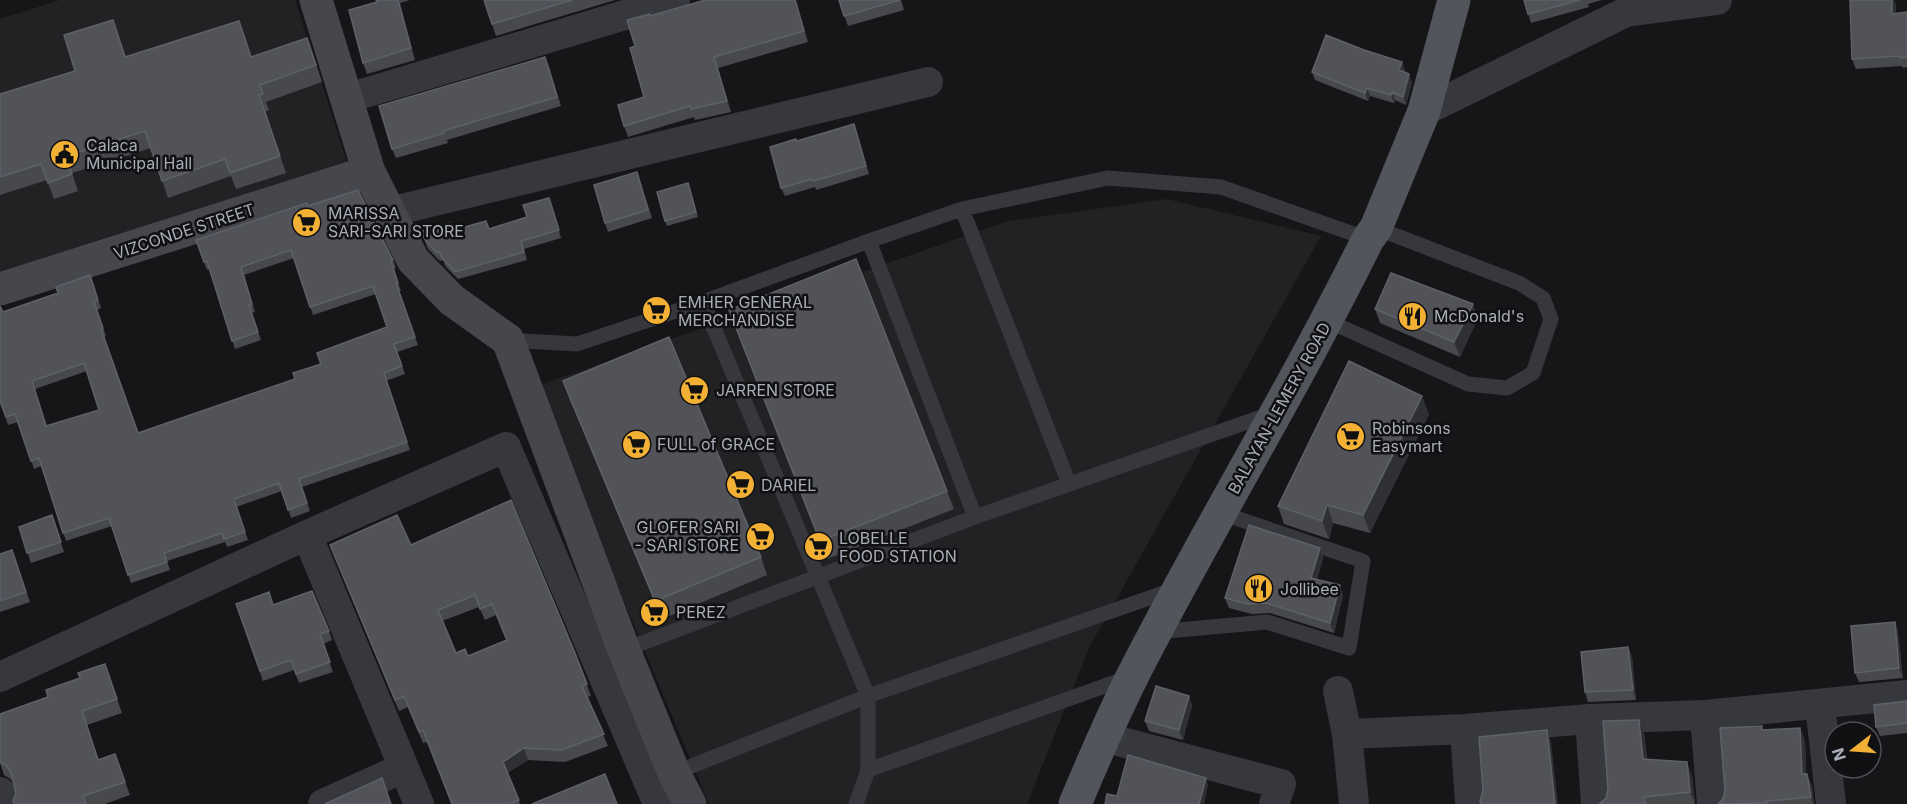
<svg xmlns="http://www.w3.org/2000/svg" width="1907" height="804" font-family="Inter,sans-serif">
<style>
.built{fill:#222225}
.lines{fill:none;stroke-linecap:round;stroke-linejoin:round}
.lane{stroke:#37383d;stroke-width:15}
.street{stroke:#37383d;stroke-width:30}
.secondary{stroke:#45474d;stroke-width:33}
.primary{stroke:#53555c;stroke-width:33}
.wall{fill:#47494d;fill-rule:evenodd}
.shaded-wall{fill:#2f3033}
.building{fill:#525359;stroke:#5f6168;stroke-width:1.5;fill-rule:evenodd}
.labels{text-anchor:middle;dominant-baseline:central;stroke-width:5;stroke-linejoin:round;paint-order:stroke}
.poi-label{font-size:16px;fill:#a8adb8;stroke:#111113;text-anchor:start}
.street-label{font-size:16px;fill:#a8adb8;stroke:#111113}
</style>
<rect width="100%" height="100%" fill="#161618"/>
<!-- built -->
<path class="built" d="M60,0H295L347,162L0,273V19Z
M1167,199L1321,236L1090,646L1027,804H709L534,387L1008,221Z"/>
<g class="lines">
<!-- lane -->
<path class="lane" d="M962,209L1069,484
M869,241L975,517
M703,302L868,696V770L856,804
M1328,321L1468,384L1507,388L1533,373L1551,319L1543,298L1519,283L1376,228
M508,340L577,344L703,302L869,241L962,209L1108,178L1221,187L1368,239
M1156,632L1267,622L1349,648L1363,561L1221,513
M624,650L975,517L1273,413
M868,770L1130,677
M674,773L868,696L1175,589"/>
<!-- street -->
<path class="street" d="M345,99L675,0
M1424,111L1626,12L1717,0
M389,212L928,82
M307,535L419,804
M0,677L307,535L506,447L658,804
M1338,691L1347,734L1354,804
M1820,704L1831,804
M1705,715L1712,804
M1590,719L1596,804
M1465,729L1470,804
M1347,734L1465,729L1590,719L1705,715L1907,695
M1103,737L1281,784L1274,804
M0,792L4,804
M323,804L403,768"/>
<!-- secondary -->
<path class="secondary" d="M316,0L369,172L413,260L452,300L508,340L624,650L674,773L690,804
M0,289L369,172"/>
<!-- primary -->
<path class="primary" d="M1075,804C1093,761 1112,717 1133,675C1208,528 1295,387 1368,239L1376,228L1424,111L1454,0"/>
</g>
<!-- wall -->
<path class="wall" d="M376,0H410L400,3L415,60L367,74L363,63L377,2Z
M484,0H615L496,36Z
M705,0H796L808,42L718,68L731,112L695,120L694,117L628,137L624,126L644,97L635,46L650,16Z
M839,0H901L904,10L848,26Z
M1524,0H1602L1588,4L1589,7L1531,23Z
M1896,5V14L1907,12V67L1903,68L1902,66L1856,69L1852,59Z
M119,37L126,57L245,38L251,57L313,54L322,82L266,102L269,110L265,112L286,173L236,189L231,176L168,198L151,148L72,173L78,191L54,199L47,180L0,195V94L75,71Z
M549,66L561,106L447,140L448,143L396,158L392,149Z
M1405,70L1404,72L1412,82L1406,105L1395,100L1394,103L1370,96L1368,101L1315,80L1312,72Z
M854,124L869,174L816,190L815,187L785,196L781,188L797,141Z
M637,172L652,218L608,232L605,223Z
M690,188L698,217L667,226L665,221Z
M308,206L393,260L396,268L393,269L401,291H399L418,345L397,352L405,374L386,381L410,450L302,487L310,511L291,518L282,491L236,507L248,540L227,547L225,542L167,561L170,570L131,583L112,526L66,541L41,466L34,469L18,422L8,425L0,401L3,312L58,293L90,275L101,308L97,310L106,336L104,337L138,433L295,379L387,327L376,294L313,315L294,258L244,275L255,312L251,313L261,340L235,349L209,269L207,270L196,240ZM87,371L99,410L47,426L35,389Z
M552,206L561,238L524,249L527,260L458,279L445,266L443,260L440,261L428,249L421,231L489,229L527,217Z
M1375,309L1478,318L1460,357L1380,323Z
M729,310L947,491L954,509L827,559Z
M563,381L761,557L767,575L662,619L570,400Z
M1429,414L1370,533L1333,523L1329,539L1284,524L1278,506Z
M52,515L64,552L31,563L19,527Z
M330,545H411L575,653L591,696L587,697L608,746L565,762L528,760L507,773L520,804H452L427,742L423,743L408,707L399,711ZM479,607L485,620L496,615L506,640L468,656L456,653L442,621Z
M1320,548L1323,558L1317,579L1343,595L1334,633L1270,613L1252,614L1229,608L1225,598Z
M12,550L30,602L0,612V554Z
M236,604L273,605L329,631L332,640L323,644L333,672L299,683L294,670L263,681Z
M1895,622L1898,632L1903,678L1859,682L1855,673Z
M1628,647L1632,657L1636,700L1588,702L1585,692Z
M105,664L122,713L87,725L99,760L115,754L130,795L105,804H14L16,793L13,782L12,780L4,775L0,763V714L48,697Z
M1189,696L1192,706L1183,740L1149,731L1145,721Z
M1907,701V733L1880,736L1876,727Z
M1800,728L1805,741L1806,774L1812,786L1814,804H1718L1723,799L1763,730Z
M1644,734L1647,759L1692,776L1695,804H1599L1606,798Z"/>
<!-- shaded-wall -->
<path class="shaded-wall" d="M398,0H399L415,60L411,48Z
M795,0H796L808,42L804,31Z
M1892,0H1894L1896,5V24L1892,14Z
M714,57L718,68L731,112L727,101Z
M1402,62L1405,70L1402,78L1399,70Z
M1409,74L1412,82L1406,105L1403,97Z
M1367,88L1370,96L1368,101L1365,93Z
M1392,92L1395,100L1394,103L1391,95Z
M1473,304L1478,318L1460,357L1454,342Z
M1422,396L1429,414L1370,533L1363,515Z
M1327,505L1333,523L1329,539L1322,521Z
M1320,548L1323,558L1314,587L1311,578Z
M1340,585L1343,595L1334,633L1330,623Z
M1895,622L1898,632L1903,678L1899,668Z
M1628,647L1632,657L1636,700L1633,690Z
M1189,696L1192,706L1183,740L1179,730Z
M1639,720L1644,734L1649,773L1643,759Z
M1800,728L1805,741L1807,787L1802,774Z
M1547,730L1551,742L1558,804H1555Z
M524,748L528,760L507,773L503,762Z
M1687,762L1692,776L1695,804L1690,792Z
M1807,774L1812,786L1814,804H1813L1811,797Z
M1206,778L1208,785L1204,804H1199Z"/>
<!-- building -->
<path class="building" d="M376,0H398L411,48L363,63L349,10L377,2Z
M484,0H572L492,24Z
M705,0H795L804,31L714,57L727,101L691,109L690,106L624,126L618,105L644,97L630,48L635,46L627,20L650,14V16Z
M839,0H900L844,16Z
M1524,0H1580L1528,14Z
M1850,0H1892V14L1907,12V57L1900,58L1899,56L1852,59Z
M113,20L125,57L239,21L251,57L307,38L316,65L260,85L263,94L259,95L280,156L230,173L225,159L162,181L145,131L66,156L72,174L48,183L41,164L0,177V94L75,71L64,35Z
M1326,35L1364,50L1402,62L1399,70L1409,74L1403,97L1392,92L1391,95L1367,88L1365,93L1312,72Z
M545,57L557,97L443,131L444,133L392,149L379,106Z
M854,124L866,166L813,181L812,179L781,188L770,147L796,139L797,141Z
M637,172L648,210L605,223L594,185Z
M688,183L696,212L665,221L657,192Z
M358,190L393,260L391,261L398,283H396L415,337L394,344L402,366L384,373L407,442L299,479L307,503L288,510L279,483L234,499L245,532L224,539L222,533L164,553L167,562L128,575L109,518L63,533L39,458L31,461L15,414L6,417L0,401V306L3,312L58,293L56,287L90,275L98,300L94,302L103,328L101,329L138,433L295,379L293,373L321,364L317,353L387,327L373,286L310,307L291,250L241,267L252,304L249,305L258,332L232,341L207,261L204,262L196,240L307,203L308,206ZM84,363L99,410L46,426L32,381Z
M549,198L559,230L521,241L524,252L455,272L442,258L440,252L437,253L426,241L421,231L449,223L451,231L486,221L489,229L527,217L523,205Z
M856,259L947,491L820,541L729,310Z
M1391,273L1473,304L1454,342L1375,309Z
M669,337L761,557L655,601L563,381Z
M1349,361L1422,396L1363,515L1327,505L1322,521L1278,506Z
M511,500L575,653L587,684L582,686L604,734L561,750L524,748L503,762L519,800L509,804H452L423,730L419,732L404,696L395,700L330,545L397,515L411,545ZM475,595L480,609L492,604L507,640L468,656L465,649L456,653L438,610Z
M52,515L61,542L27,553L19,527Z
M1249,525L1320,548L1311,578L1340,585L1330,623L1266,603L1248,604L1225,598Z
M12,550L26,592L0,601V554Z
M312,591L329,631L320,634L330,662L296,674L291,660L260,671L236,604L269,592L273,605Z
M1895,622L1899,668L1855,673L1851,626Z
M1628,647L1633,690L1585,692L1581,652Z
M105,664L117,699L82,711L98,760L115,754L125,782L83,796L86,804H14L13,801L16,793L11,773L7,766L0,762V714L48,697L46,690L80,678L78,673Z
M1156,686L1189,696L1179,730L1145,721Z
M1907,701V723L1876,727L1874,705Z
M1639,720L1643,759L1687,762L1690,792L1644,797L1645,804H1599L1606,798L1608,789L1603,721Z
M1762,726V730L1800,728L1802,774H1807L1811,797L1767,801V803L1718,804L1723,799L1725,790L1720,728Z
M1547,730L1555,804H1481L1480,801L1483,791L1479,737Z
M1128,755L1206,778L1199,804H1105L1107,794L1117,796Z
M605,774L617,804H532Z
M382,778L391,804H325Z"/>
<!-- icons -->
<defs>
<symbol id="civic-disc" viewBox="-11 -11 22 22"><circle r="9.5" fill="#f2b134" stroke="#111113"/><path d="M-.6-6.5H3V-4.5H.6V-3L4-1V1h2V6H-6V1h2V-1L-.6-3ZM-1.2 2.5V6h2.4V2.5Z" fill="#111"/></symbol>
<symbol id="supermarket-disc" viewBox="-11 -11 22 22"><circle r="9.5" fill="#f2b134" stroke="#111113"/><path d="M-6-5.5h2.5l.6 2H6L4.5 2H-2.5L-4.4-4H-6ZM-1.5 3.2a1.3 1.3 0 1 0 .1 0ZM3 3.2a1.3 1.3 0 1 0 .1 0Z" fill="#111"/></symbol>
<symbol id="restaurant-disc" viewBox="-11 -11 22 22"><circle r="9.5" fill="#f2b134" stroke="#111113"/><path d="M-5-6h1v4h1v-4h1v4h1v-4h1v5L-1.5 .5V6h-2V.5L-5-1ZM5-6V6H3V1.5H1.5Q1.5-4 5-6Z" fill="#111"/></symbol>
</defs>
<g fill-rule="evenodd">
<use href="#civic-disc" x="48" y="138" width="33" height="33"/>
<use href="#supermarket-disc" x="290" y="206" width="33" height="33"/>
<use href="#supermarket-disc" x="640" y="294" width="33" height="33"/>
<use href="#restaurant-disc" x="1396" y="300" width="33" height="33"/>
<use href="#supermarket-disc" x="678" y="374" width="33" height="33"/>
<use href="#supermarket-disc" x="1334" y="420" width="33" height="33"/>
<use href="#supermarket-disc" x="620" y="428" width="33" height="33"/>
<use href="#supermarket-disc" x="724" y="468" width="33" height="33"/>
<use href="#supermarket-disc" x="744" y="520" width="33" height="33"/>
<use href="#supermarket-disc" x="802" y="530" width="33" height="33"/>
<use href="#restaurant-disc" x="1242" y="572" width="33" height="33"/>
<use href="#supermarket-disc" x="638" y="596" width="33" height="33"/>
</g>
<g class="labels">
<!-- poi labels -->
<g class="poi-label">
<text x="86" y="145">Calaca<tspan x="86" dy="18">Municipal Hall</tspan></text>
<text x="328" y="213">MARISSA<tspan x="328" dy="18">SARI-SARI STORE</tspan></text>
<text x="678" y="302">EMHER GENERAL<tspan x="678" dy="18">MERCHANDISE</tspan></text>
<text x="1434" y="316">McDonald's</text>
<text x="716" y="390">JARREN STORE</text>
<text x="1372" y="428">Robinsons<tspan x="1372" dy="18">Easymart</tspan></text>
<text x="657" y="444">FULL of GRACE</text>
<text x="761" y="485">DARIEL</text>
<text x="739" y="527" text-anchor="end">GLOFER SARI<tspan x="739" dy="18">- SARI STORE</tspan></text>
<text x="839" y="538">LOBELLE<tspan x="839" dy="18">FOOD STATION</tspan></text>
<text x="1280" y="589">Jollibee</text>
<text x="676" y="612">PEREZ</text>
</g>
<!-- street labels -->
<g class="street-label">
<text transform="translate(184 231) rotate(-18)">VIZCONDE STREET</text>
<text transform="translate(1279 408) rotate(-61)">BALAYAN-LEMERY ROAD</text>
</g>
</g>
<!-- north arrow -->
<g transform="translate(1853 750) rotate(253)"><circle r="28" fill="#111113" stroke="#4d4f55" stroke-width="1.5"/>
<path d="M0-4.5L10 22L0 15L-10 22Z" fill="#f2b134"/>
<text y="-9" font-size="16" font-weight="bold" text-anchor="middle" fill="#a8adb8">N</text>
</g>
</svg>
